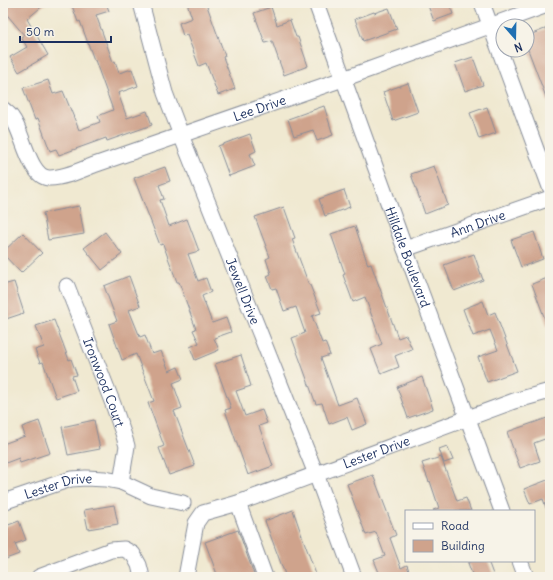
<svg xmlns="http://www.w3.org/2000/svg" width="553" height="580" font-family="Delius,sans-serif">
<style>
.building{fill:#cfa38c}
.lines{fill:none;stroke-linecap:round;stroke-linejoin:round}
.minor-casing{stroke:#868c98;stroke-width:17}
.minor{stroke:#fff;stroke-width:15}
.labels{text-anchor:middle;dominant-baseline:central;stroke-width:4;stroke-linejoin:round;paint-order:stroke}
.street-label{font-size:13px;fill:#1b2f5e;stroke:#f7f3e8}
</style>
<rect width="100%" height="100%" fill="#f7f3e8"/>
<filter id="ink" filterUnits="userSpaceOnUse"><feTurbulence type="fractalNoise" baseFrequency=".025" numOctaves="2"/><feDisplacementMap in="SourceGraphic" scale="8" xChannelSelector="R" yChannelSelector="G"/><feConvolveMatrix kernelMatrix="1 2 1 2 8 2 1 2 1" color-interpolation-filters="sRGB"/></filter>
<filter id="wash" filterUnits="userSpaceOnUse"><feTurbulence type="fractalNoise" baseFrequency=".012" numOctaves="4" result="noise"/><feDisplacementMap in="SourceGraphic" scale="16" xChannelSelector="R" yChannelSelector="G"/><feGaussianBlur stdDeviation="0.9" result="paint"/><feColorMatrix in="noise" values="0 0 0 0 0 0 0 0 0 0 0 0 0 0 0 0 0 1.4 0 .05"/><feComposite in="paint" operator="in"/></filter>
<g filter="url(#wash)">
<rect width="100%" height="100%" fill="#f0e9d1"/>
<g id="blocks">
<!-- building -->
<path class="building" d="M3,3H46L27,19L48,55L19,72L10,57L27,47L21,37L24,35L3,10Z
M71,3H106L109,11L96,15L113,62L115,61L119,73L132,69L138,86L118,93L127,118L147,111L152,125L107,141L106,138L59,155L56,149L50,151L38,118L35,120L23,88L48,80L53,94L63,91L79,130L100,122L98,116L113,110L95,60H94L80,21L78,22Z
M187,3H206L225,56L223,57L235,89L218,95L206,63L199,66L187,35L183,36L179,23L192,18Z
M427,3H449L453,14L434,21Z
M271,7L277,25L290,20L296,37H298L308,66L284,75L272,41L265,43L254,13Z
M389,8L397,29L363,41L355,19L374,12V13Z
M550,27V105H549L527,47V36Z
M473,57L483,85L465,91L455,63Z
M408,83L418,112L393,121L383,92Z
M324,106L333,135L317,141L313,130L294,136L288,119Z
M487,107L496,133L479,139L470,113Z
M250,134L256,151L250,154L255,166L229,176L218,146Z
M434,166L448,205L425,214L411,174Z
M165,167L170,181L159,185L164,199L160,200L169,226L187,219L199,251L188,254L198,281L206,278L211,292L202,296L212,323L226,318L231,332L214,338L219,350L195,360L190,347L199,343L193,330L196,329L179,282H177L163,244L160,245L134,178Z
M344,190L350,207L325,216L319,199Z
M79,206L84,234L48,240L43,213Z
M284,207L295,238L292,239L309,285H310L321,313L312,316L322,343L325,342L330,355L321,358L338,405L357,398L367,424L352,430L347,417L329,424L322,403L316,404L292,338L305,333L296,307L284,311L276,288L272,289L267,276L271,274L266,259L270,257L255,217Z
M355,226L368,265L371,264L398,338L406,335L412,349L395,356L399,367L381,374L371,349L382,344L365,297L353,302L343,275L345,274L331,234Z
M105,232L122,254L102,270L84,248Z
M534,232L543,259L521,267L511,240Z
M23,233L42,253L21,273L3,254V252Z
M474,254L483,280L454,291L444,265Z
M129,276L140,306L129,310L140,337L145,335L152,354L161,351L169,371L178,367L183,379L173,383L182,408L174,411L195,466L169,475L159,448L164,446L148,403L154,401L136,354L122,360L109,324L117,321L104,286Z
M550,277V330H549L532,284Z
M14,282L24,313L6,319L3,310V285Z
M483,301L488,315L495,312L517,371L487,382L478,357L498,350L490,330L473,336L463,309Z
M54,320L69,360L71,359L77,375L72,376L77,391L56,398L43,362L40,363L35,350L44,347L36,326Z
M241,355L251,386L236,391L245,416L262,410L267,423L259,426L273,466L248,475L225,410L231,408L215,364Z
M422,377L433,409L408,418L397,387Z
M550,417V437L534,443L540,461L520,468L507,432Z
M94,420L100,449L68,455L62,427Z
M39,421L50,453L20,463L19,458L3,464V444L25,436L22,427Z
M447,446L453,460L444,463L439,449Z
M441,457L457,501L466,498L471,511H434L433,510L439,508L430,481L429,482L422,463Z
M373,475L396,535L390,538L401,568L407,565L411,577H378V576L380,575L374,560L385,556L376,532L366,535L347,484Z
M550,479V515L549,516L543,499L530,504L524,489Z
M114,505L118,524L88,529L84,510Z
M293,510L302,536L317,577H286L265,521Z
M19,521L26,540L15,544L19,554L3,560V527Z
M238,530L255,577H218L205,542Z
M473,561H488L494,577H473L468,563Z"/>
</g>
</g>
<g filter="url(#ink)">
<use href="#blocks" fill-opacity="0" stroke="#868c98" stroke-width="1"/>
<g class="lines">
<defs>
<g id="minor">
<path id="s1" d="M141,3L165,93L181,135L316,474L354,577"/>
<path id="s2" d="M316,3L405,249L502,511"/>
<path d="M482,3L550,187"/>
<path id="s3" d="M3,109C6,112 10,114 12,118C23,131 29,179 50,178C64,178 81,170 94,165L343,79L550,4"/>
<path id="s4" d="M405,249L550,198"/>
<path id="s5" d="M67,286L113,404L123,433L127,446L121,482"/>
<path id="s6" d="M3,502L71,479L86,478L105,479L121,482L151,496L183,503"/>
<path d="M238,503L265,577"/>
<path d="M520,561L526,577"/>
<path d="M39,577L111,550L124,549L133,554L139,565L142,577"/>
<path id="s7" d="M186,577L196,523L203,513L238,503L514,401L550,391"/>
</g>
</defs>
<!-- minor casing -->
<use href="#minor" class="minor-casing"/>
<!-- minor -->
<use href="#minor" class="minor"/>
</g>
</g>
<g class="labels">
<!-- street labels -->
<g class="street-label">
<text stroke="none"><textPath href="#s3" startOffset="308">Lee Drive</textPath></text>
<text stroke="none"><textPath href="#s4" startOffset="77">Ann Drive</textPath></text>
<text stroke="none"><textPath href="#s2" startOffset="270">Hilldale Boulevard</textPath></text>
<text stroke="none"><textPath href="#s1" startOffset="306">Jewell Drive</textPath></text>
<text stroke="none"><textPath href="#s5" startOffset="103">Ironwood Court</textPath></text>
<text stroke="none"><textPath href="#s7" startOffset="251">Lester Drive</textPath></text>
<text stroke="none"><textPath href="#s6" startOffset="58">Lester Drive</textPath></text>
</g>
</g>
<!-- margin -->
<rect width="553" height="580" fill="none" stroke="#f7f3e8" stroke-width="16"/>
<!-- legend -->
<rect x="405" y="510" width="130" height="52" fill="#f7f3e8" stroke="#9fa5b1"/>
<rect x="413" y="523" width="20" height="6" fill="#ffffff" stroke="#9fa5b1"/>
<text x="441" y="530" font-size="12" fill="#1b2f5e">Road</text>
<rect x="413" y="540" width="20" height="12" fill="#cfa38c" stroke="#9fa5b1"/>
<text x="441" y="550" font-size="12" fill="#1b2f5e">Building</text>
<!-- north arrow -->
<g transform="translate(515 38) rotate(160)"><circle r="19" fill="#f7f3e8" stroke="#9fa5b1"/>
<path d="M0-3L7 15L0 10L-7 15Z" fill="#1f6fb2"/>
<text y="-6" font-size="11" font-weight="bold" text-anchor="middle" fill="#1b2f5e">N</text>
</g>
<!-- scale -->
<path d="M20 36v6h91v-6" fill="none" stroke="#1b2f5e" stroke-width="2"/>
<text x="26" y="36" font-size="12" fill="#1b2f5e" stroke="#f7f3e8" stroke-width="3" paint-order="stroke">50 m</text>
</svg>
